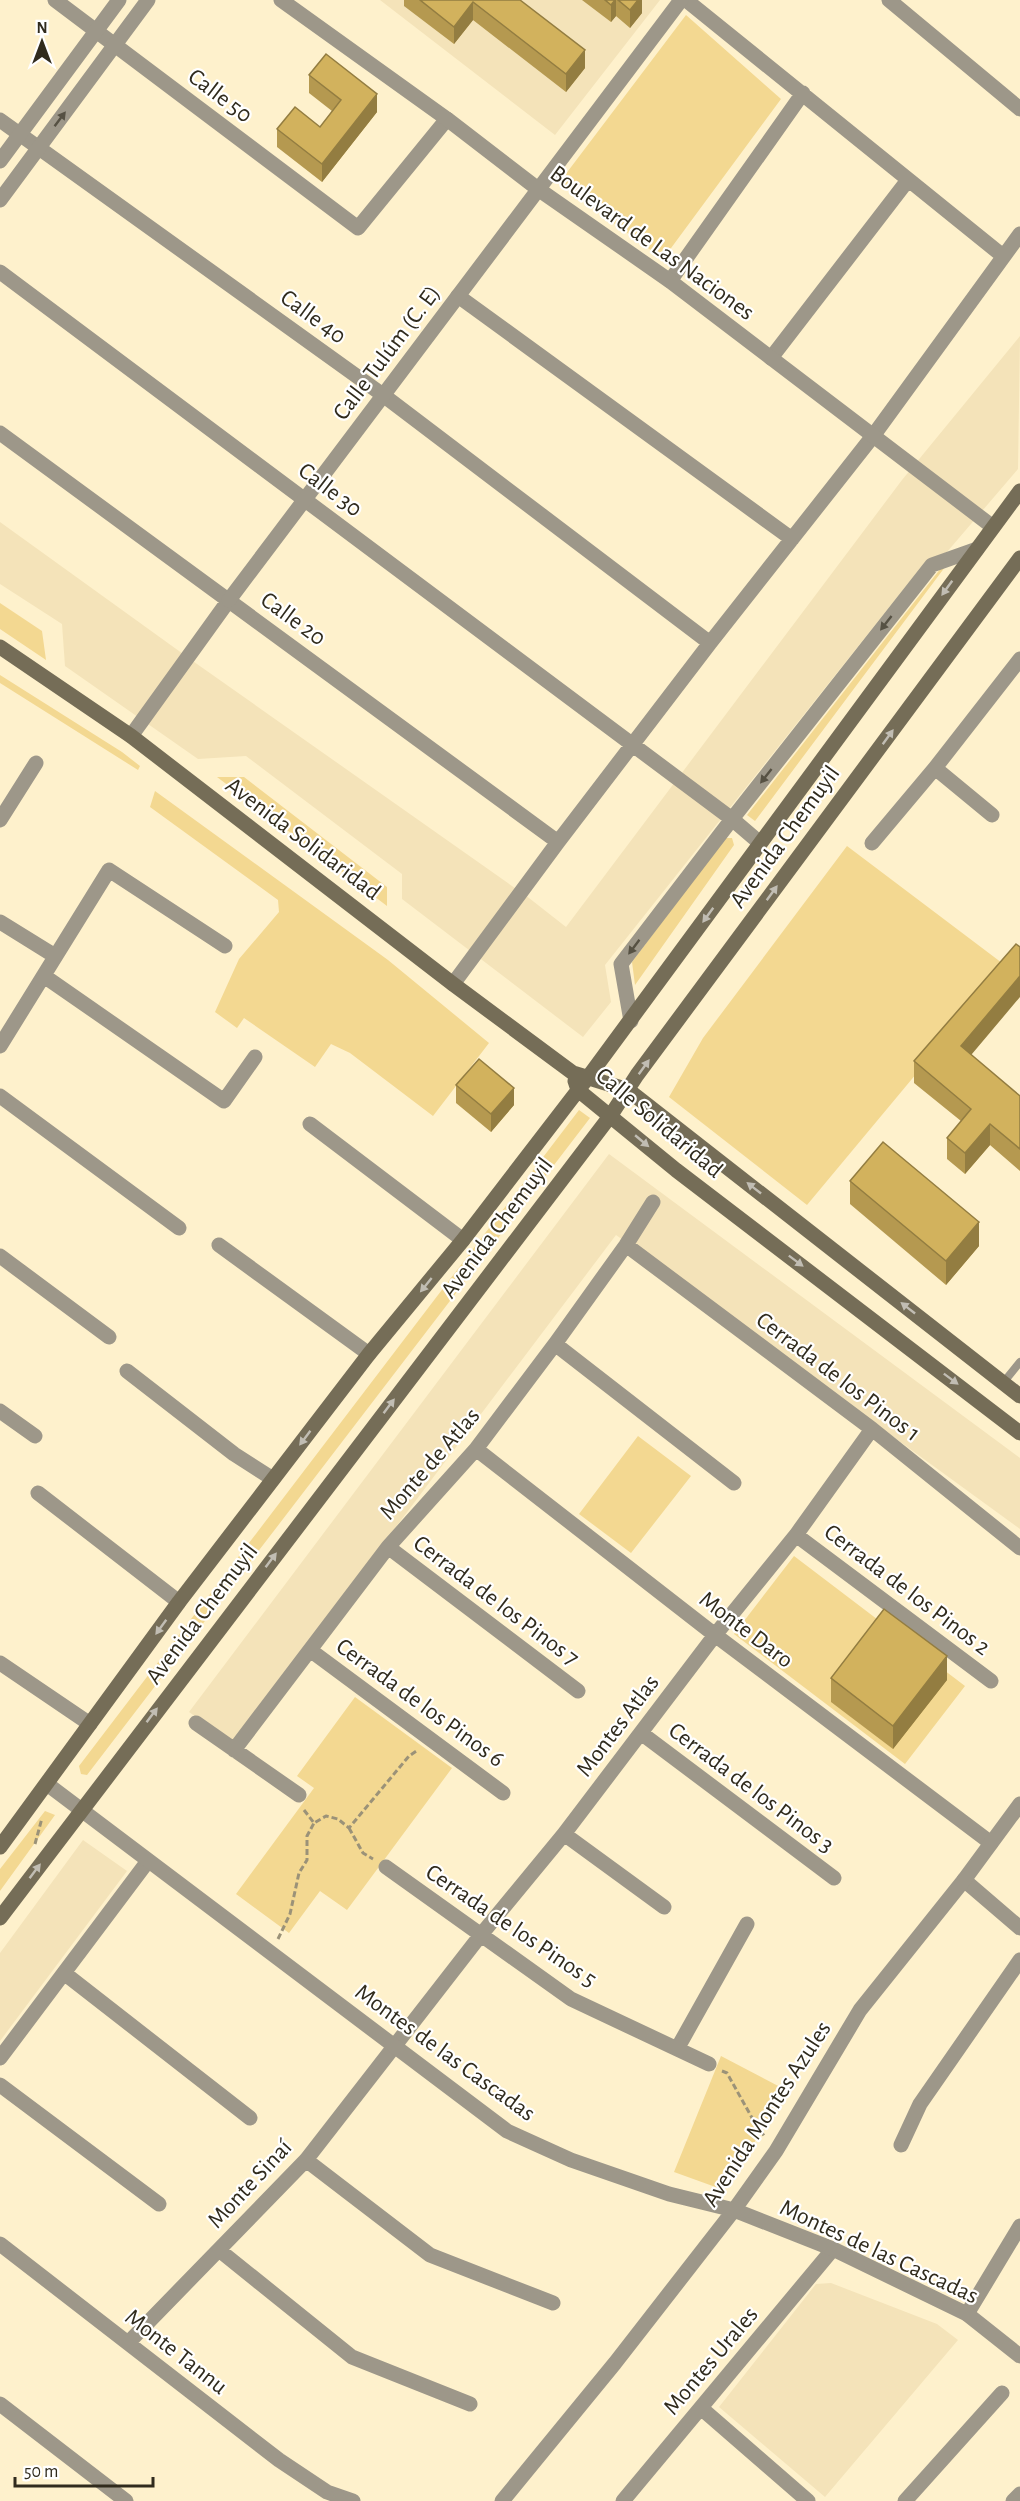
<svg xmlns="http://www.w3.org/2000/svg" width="1020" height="2501" font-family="'Alegreya Sans',sans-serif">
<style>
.built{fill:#f4e3b9}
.green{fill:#f3d891}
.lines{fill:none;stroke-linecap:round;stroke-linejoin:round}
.path{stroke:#9b9278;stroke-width:3;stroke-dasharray:6 3;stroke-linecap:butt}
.service{stroke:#9d9789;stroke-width:8}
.minor{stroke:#9d9789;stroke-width:15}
.tertiary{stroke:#9d9789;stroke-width:15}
.secondary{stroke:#756d57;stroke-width:15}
.wall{fill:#b59950}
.shaded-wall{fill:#937d41}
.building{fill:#d2b25d;stroke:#937d41;stroke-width:1.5}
.oneway{fill:#565143}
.oneway2{fill:#c1bdb3}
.labels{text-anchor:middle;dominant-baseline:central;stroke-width:4.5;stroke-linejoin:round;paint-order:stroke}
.street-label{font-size:24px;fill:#302b1d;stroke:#fff}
</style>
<rect width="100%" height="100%" fill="#fef1cc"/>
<!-- built -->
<path class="built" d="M380,0H660L555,135Z
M1020,336L1018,469L947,552L925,562L605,965L611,1002L583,1037L402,899V874L246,756L198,759L65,666L62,624L0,584V522L197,664L529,898L566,927L902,480Z
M609,1154L1020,1458V1529L616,1235L233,1743L189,1712Z
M83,1840L127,1871L0,2041V1953Z
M831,2283L937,2324L958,2340L825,2497L719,2407L816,2284Z"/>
<!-- green -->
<path class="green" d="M686,15L781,99L663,259L559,183Z
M945,567L755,821L747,815L941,568Z
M0,603L42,631L46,660L0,629Z
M0,675L122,752L140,766L138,770L0,683Z
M217,777H244L387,887V906Z
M155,791L388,960L489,1043L433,1116L350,1053L331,1044L315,1067L244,1018L237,1028L215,1012L239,959L279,912L278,900L150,807Z
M725,838H732L734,845L635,985L632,962Z
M847,846L1006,966L807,1205L669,1097L703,1038Z
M579,1110L590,1118L87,1775L81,1774L79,1766Z
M638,1436L691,1476L631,1553L579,1514Z
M794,1556L965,1686L905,1764L734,1634Z
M355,1697L452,1768L347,1910L320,1891L289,1933L236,1894L314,1788L297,1776Z
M45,1811L55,1815L0,1891V1869Z
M721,2056L784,2089L732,2183L721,2189L674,2172Z"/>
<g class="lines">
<!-- path -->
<path class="path" d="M304,1810L314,1823L326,1816L338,1819L349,1828L409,1756L418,1750
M349,1828L363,1853L373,1859
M35,1844L42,1818
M278,1939L290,1914L299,1873L307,1860V1836L314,1823
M722,2071L727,2073L756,2125L765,2137"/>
<!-- service -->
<path class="service" d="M1003,1383L1020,1362"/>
<!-- minor -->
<path class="minor" d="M55,0L358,228L447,119
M686,0L1003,256
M889,0L1020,109
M0,120L383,395L710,643
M0,272L732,819L760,843
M670,281L803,93
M458,296L792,539
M771,358L908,180
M0,433L558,842
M131,736L229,600
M935,768L992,815
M0,820L36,763
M872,843L935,768L1020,659
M0,922L55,956
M44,976L224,1101L255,1057
M453,984L558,842L710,643L873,436L1020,234
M631,1021L621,964L732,819L932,565L977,549
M0,1046L109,870L225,946
M0,1096L179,1228
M310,1124L463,1240
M219,1245L369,1354
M626,1245L872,1429L1020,1548
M0,1256L109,1337
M555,1344L734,1483
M127,1371L234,1454L273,1479
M0,1411L35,1436
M476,1449L715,1635L991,1843
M38,1493L179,1602
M796,1535L991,1681
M388,1547L578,1691
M310,1650L503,1793
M0,1663L90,1724
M196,1723L299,1795
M641,1733L834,1878
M234,1750L388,1547L476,1449L555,1344L626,1245L653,1202
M564,1834L664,1907
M386,1867L571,1999L709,2064
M964,1880L1020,1928
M64,1973L250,2118
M677,2049L747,1924
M0,2058L148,1861
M0,2085L159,2204
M901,2145L920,2104L1020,1960
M306,2160L430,2255L553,2303
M0,2244L279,2460L327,2492L353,2501
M219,2250L352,2357L470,2404
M967,2314L1020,2226
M128,2343L306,2160L480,1936L564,1834L715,1635L796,1535L872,1429
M0,2404L126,2501
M701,2408L808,2501
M623,2501L833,2249
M905,2501L1002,2393
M1013,2501L1020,2494"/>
<!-- tertiary -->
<path class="tertiary" d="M281,0L447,119L538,189L670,281L993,527
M0,161L119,0
M0,200L148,0
M229,600L681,0
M47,1784L507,2131L571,2160L669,2194L734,2210L833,2249L967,2314L1020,2356
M502,2501L615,2363L734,2210L776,2151L860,2010L964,1880L1020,1804"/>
<!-- secondary -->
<path class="secondary" d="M0,647L131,736L453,984L573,1073L628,1090L1020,1396
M575,1081L578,1090L676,1170L1020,1433
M0,1847L179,1602L369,1354L463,1240L589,1076L1020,491
M0,1918L611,1115L637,1075L1020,558"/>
</g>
<!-- wall -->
<path class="wall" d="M404,0H520L585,68L566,92L473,20L454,44L404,6Z
M582,0H642V13L630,28L616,16L611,22Z
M309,75L377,112L322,182L277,147V129L320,127L332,111L309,93Z
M971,1055L1020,1096V1171L990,1145L965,1174L947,1159V1138L961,1121L914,1083V1061Z
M456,1085L514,1105L491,1132L456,1103Z
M850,1181L979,1246L946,1285L850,1204Z
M831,1678L947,1680L893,1749L831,1702Z"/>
<!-- shaded-wall -->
<path class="shaded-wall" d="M615,0H616V16L611,22V5Z
M638,0H642V13L630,28V10Z
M473,2V20L454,44V27Z
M585,50V68L566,92V74Z
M377,94V112L322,182V164Z
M1020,976V997L961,1067V1046Z
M514,1088V1105L491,1132V1114Z
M990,1124V1145L965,1174V1153Z
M979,1222V1246L946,1285V1261Z
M947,1656V1680L893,1749V1726Z"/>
<!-- building -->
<path class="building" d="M420,0H520L585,50L566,74L473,2L454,27Z
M605,0H615L611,5Z
M618,0H638L630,10Z
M326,54L377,94L322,164L277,129L295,107L320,127L341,100L309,75Z
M1016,944L1020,947V976L961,1046L1020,1096V1149L990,1124L965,1153L947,1138L971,1109L914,1061Z
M479,1059L514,1088L491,1114L456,1085Z
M883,1142L979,1222L946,1261L850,1181Z
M884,1609L947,1656L893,1726L831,1678Z"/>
<!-- one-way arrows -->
<defs><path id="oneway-solid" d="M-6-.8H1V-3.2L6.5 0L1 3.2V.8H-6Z" transform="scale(1.5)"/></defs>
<g class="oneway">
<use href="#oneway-solid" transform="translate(60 119) rotate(-53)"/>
<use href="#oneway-solid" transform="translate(886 623) rotate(128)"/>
<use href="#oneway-solid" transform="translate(766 776) rotate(128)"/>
<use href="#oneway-solid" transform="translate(634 947) rotate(127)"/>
</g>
<g class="oneway2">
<use href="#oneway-solid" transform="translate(947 588) rotate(126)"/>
<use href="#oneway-solid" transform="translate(888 737) rotate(-54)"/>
<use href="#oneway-solid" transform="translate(772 893) rotate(-54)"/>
<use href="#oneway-solid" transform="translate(708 915) rotate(126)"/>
<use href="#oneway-solid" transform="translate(644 1067) rotate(-54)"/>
<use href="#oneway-solid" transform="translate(642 1141) rotate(40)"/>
<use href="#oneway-solid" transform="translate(754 1188) rotate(-142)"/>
<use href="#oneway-solid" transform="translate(796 1261) rotate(37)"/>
<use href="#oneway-solid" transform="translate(426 1285) rotate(129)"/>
<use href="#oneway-solid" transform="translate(908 1308) rotate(-142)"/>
<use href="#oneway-solid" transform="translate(951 1379) rotate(37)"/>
<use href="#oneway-solid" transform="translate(389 1406) rotate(-53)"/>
<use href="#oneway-solid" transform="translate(305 1438) rotate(127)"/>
<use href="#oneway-solid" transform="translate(271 1560) rotate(-53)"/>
<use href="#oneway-solid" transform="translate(161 1627) rotate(126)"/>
<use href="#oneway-solid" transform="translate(152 1715) rotate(-53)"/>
<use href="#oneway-solid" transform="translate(35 1871) rotate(-53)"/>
</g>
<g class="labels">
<!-- street labels -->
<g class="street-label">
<text transform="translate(220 96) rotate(37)">Calle 50</text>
<text transform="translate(652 243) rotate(36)">Boulevard de Las Naciones</text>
<text transform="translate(313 317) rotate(36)">Calle 40</text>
<text transform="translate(387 353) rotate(-53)">Calle Tulúm (C. E)</text>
<text transform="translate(330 490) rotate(37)">Calle 30</text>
<text transform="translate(293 619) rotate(36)">Calle 20</text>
<text transform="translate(785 837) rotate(-54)">Avenida Chemuyil</text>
<text transform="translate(303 839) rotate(37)">Avenida Solidaridad</text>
<text transform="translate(659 1123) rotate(40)">Calle Solidaridad</text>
<text transform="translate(497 1228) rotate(-53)">Avenida Chemuyil</text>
<text transform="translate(838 1377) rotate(37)">Cerrada de los Pinos 1</text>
<text transform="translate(430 1464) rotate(-49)">Monte de Atlas</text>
<text transform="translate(907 1590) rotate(37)">Cerrada de los Pinos 2</text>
<text transform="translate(496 1601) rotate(37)">Cerrada de los Pinos 7</text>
<text transform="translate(202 1614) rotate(-53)">Avenida Chemuyil</text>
<text transform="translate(746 1630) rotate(37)">Monte Daro</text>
<text transform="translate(420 1703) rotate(36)">Cerrada de los Pinos 6</text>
<text transform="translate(618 1726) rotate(-53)">Montes Atlas</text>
<text transform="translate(751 1788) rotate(37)">Cerrada de los Pinos 3</text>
<text transform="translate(511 1926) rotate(34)">Cerrada de los Pinos 5</text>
<text transform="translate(445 2053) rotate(36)">Montes de las Cascadas</text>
<text transform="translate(767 2114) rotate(-57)">Avenida Montes Azules</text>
<text transform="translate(250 2184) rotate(-47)">Monte Sinaí</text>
<text transform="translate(879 2252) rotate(25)">Montes de las Cascadas</text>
<text transform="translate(176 2352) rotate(38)">Monte Tannu</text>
<text transform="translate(711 2361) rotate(-50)">Montes Urales</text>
</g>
</g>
<!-- north arrow -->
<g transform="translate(42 42)" stroke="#ffffff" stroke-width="4.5" paint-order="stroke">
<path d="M0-4.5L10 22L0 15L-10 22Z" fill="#302b1d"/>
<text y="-9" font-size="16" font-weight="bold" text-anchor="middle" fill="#302b1d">N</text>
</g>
<!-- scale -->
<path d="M15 2477v9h138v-9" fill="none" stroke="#302b1d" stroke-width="3"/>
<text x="24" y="2477" font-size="18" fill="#302b1d" stroke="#ffffff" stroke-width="4.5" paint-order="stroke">50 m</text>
</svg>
